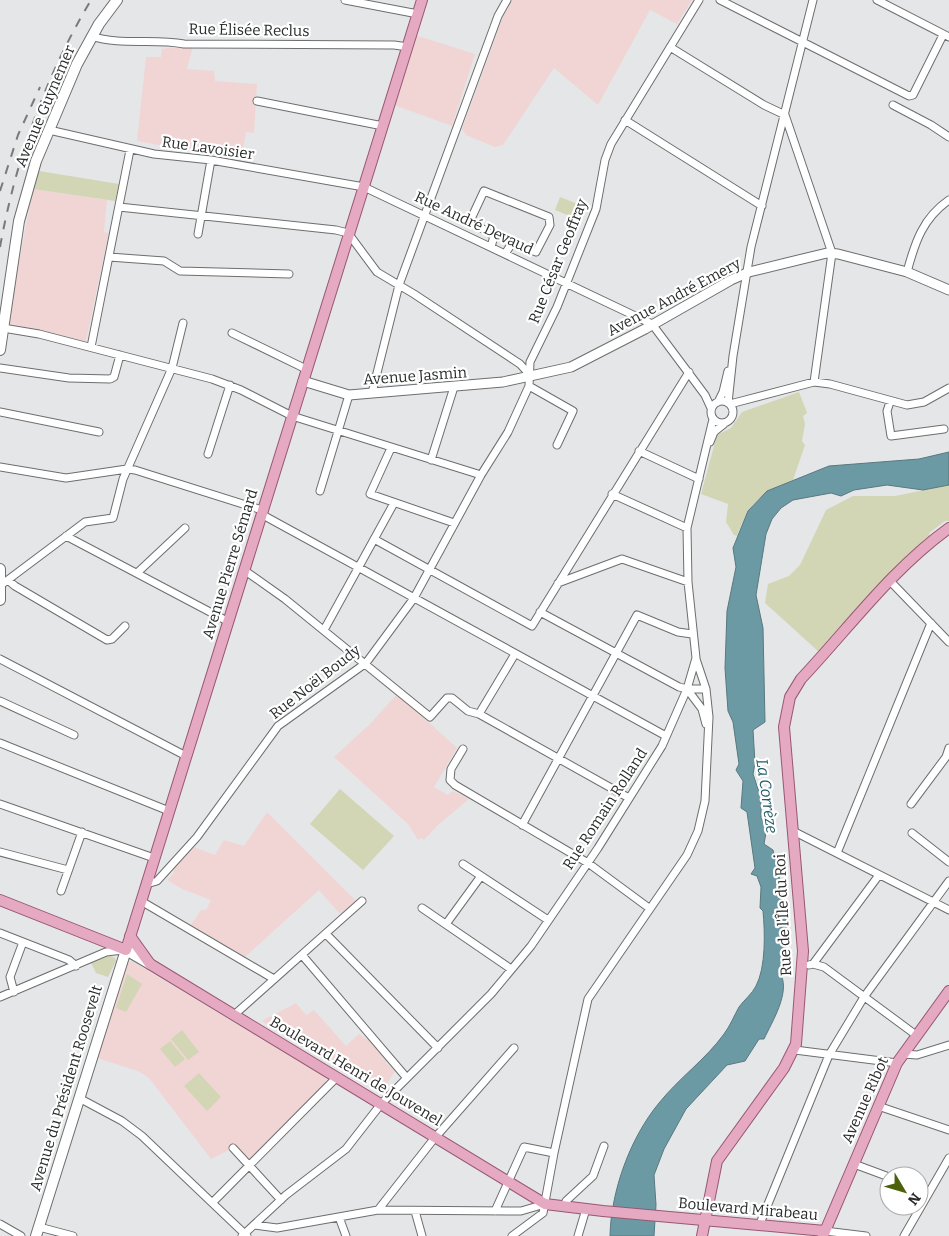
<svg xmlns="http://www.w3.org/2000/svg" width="949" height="1236" font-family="Bitter,serif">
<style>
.education{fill:#f0d5d4}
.green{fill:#d2d6b5}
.water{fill:#6c9aa4;stroke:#587980}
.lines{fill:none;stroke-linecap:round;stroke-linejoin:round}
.minor-casing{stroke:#6c6e6f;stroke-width:9}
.tertiary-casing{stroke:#6c6e6f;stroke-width:11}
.secondary-casing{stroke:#6c6e6f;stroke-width:12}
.primary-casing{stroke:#985772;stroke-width:12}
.minor{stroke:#fff;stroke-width:7}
.tertiary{stroke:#fff;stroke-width:9}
.secondary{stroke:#fff;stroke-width:10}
.primary{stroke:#e5a9c2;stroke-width:10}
.rail{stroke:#797a7a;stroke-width:2;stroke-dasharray:9 9;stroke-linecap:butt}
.labels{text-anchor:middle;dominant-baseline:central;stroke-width:4.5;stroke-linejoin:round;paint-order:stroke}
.street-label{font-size:15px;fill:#2a2b2b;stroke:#fff}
.water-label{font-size:16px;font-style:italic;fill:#205e6a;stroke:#fff}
</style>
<rect width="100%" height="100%" fill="#e5e6e8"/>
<!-- education -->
<path class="education" d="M512,0H692L677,24L650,10L598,105L554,68L503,145L495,147L466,135L462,129L502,19Z
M415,35L475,54L452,126L394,105Z
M183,46H193L187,69L214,71L215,81L257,84L254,133L246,132L241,160L137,141L146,57H161L162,49Z
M33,189L107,200L104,232L109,233L108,237L86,341L7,323Z
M397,694L457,748L434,787L448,795L453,791L469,799L438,825L424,840L421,838L418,840L408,824L334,757L370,724Z
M267,812L356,901L340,914L319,890L245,957L191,925L201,910H206L211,900L182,889L167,880L174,873L173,868L194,847L215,855L224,840L244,846Z
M132,961L326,1078L325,1084L253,1158L249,1159L237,1146L211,1159L149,1078L138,1071L97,1058L127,962Z
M296,1003L306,1015L314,1010L346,1046L359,1034L373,1043L372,1045L378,1049L377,1051L383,1054L382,1057L388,1060L386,1063L395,1071L381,1093L262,1021Z"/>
<!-- green -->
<path class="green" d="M39,171L119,184L115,201L33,189Z
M560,197L583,206L577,219L555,210Z
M799,392L807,413L803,416L805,424L802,441L805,445L793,480C760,494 750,501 737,536L734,535L726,522L728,504L701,494L717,435L731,428L742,412Z
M949,485V521H945L929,533L930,536L909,555L819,652L765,603L768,584L789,576L800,565L826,510L853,496H895Z
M340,789L394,836L363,870L310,824Z
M108,955L115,958L116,961L108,977L96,973L91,963Z
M127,974L142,984L126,1012L116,1008Z
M182,1030L199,1052L188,1060L171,1039Z
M170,1041L185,1059L175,1067L160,1049Z
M199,1073L221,1097L207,1111L184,1086Z"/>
<!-- water -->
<path class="water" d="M949,452V485L923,490L887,485L854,490L841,496L831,493L793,500L781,508L772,519L766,534L756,595L763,628L765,722L753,730L755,763L753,774L761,798V818L767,827L764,844L773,850C778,874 796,935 782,955L784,961L781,975C790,993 772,1022 764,1039H759L745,1061L727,1065L686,1109L664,1149L654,1175L656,1205L654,1236H610C611,1191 630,1138 659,1103C679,1078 706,1059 724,1034C730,1026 734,1016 739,1007C744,1000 752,994 756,986C766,967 765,932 763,911L760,908L761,887L757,876L751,874L755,868L747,812L741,808L743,781L736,770L739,764L733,722L728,711L725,668L727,611L736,567L733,548L748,511L767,491L829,466L919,459Z"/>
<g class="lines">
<defs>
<path id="minor" d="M345,0L418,14
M720,0L909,96L913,95L943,35
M877,0L949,37
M91,36C121,46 154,38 184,44L394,45L408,47
M670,47L764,105L785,115
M257,101L383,126
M893,105L931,125L949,137
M785,115L832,253L814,382
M625,120L762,206
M49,130L154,154L211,160L364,187L652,324L705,395L711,408
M119,207L336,230L348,233L377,272L414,294L520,364L530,375
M198,234L211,160
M491,247L494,236L470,221L484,191L549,217L550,225L536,252L512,243L505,254
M109,257L164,261L180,271L289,274
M907,272C915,242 923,218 949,200
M3,328L39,334L212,379L241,390L292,416L481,475
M232,333L306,369
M91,347L130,150
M0,368L69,378L110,379L114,377L120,355
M529,386L573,411L557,445
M372,393L399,285L498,16L507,0
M711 412a11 11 0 1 1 22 0a11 11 0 1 1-22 0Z
M718,402L723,392L728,371
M890,402L887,411L891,436L944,429
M728,403L733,356L751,247L813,0
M730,404L814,382L830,384L907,405L924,402L949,388
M0,412L99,432
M710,442L714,432L724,424
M391,448L370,494L454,523
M639,451L699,479
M208,454L230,385
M431,460L454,387
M0,467L66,478L127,469L135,470L262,510
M320,491L349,395
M612,494L687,528
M261,514L666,736
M66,536L229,622
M374,539L532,626L689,372
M244,570L285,599L430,717L447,698H452L468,711L479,714L629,798
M137,573L185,528
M9,581L15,586L107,640L112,639L125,626
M890,581L949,642
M558,583L622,559L688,582
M1,585L85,522L113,518L123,479L172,368L183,323
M540,612L679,687L687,689H706
M324,630L394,503
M0,659L186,756
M687,689L702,709L706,724
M0,701L74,735
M479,714L515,654
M0,743L169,811
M463,749L451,769L450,780L455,785L588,863L649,908
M0,804L154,858
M911,804L946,757L949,748
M522,825L637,615L678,632L692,634
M793,831L949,910
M912,833L949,862
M0,852L68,870
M837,853L931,623
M463,864L548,920
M146,882L150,883L157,881L197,837L278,726L366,663L414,598L481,475L508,432L529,386L530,362L557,307L596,209L605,160L611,144L699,0
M61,891L82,832
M141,901L274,979
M422,908L511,969
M446,924L481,876
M0,933L69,960L76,966
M326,934L438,1048
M302,955L406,1077
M813,964L824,967L916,1035
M809,965L813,964L879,875
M14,992L10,977L23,942
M0,997L106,952L123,950
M234,1015L362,901
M795,1050L897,1063
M903,1054L917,1055L949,1045
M79,1098L122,1121L142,1136L247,1236
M878,1106L949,1130
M233,1148L281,1200
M854,1164L889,1177
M919,1188L929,1192
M213,1202L337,1077
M565,1207L566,1201L593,1176L604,1146
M378,1210L433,1140L514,1048
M415,1211L422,1236
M495,1211L524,1147L554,1153
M339,1217L346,1236
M0,1224L21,1236
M254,1225L277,1228L378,1210L521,1211L545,1204
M759,1226L829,1055L864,997L949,881
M39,1227L73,1236
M825,1231L866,1236
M242,1236L286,1195L346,1149L381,1104L491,994L531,946L598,848L662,746L687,689L696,658L688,582L687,528L713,419
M512,1236L543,1213L554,1153L588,999L687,855L698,831L705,801L709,717L706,689L696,659
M578,1236L586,1209
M904,1236L949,1158"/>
<path id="tertiary" d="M303,381L349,395L503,382L571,367L645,329L731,280L749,272L827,253L838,254L907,272L949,290"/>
<path id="secondary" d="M0,350L19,221L36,161L77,64L99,24L117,0
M0,569V600
M36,1236L126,950L150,964"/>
<path id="primary" d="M0,900L126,950L422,0
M130,936L150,964L545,1204L603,1211L825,1231
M702,1236L717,1161L784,1068L796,1044L803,951L784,727L790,697L801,679C849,628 892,569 949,528
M823,1236L897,1063L949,991"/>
</defs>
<!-- minor casing -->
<use href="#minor" class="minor-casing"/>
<!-- tertiary casing -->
<use href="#tertiary" class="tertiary-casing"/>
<!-- secondary casing -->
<use href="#secondary" class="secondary-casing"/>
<!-- primary casing -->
<use href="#primary" class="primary-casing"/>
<!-- minor -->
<use href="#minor" class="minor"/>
<!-- tertiary -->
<use href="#tertiary" class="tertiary"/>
<!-- secondary -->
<use href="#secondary" class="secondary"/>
<!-- primary -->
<use href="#primary" class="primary"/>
<!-- rail -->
<path class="rail" d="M0,191L18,135L40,87
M0,247C16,159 45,77 91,0"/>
</g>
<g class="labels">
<!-- street labels -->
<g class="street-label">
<text transform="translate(249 30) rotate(1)">Rue Élisée Reclus</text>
<text transform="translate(45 106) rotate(-67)">Avenue Guynemer</text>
<text transform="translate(208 148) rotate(8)">Rue Lavoisier</text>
<text transform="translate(474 223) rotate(25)">Rue André Devaud</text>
<text transform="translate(558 261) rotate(-68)">Rue César Geoffray</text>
<text transform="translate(674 297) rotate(-28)">Avenue André Emery</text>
<text transform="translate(415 376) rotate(-4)">Avenue Jasmin</text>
<text transform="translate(230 564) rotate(-73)">Avenue Pierre Sémard</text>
<text transform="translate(315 682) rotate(-38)">Rue Noël Boudy</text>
<text transform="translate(605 809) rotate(-57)">Rue Romain Rolland</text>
<text transform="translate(783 915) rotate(-93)">Rue de l'Île du Roi</text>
<text transform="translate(356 1071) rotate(31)">Boulevard Henri de Jouvenel</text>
<text transform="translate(66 1088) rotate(-73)">Avenue du Président Roosevelt</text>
<text transform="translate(865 1100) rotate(-66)">Avenue Ribot</text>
<text transform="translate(748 1209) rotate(5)">Boulevard Mirabeau</text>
</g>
<!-- water labels -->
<g class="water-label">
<text transform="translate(767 796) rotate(82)">La Corrèze</text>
</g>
</g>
<!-- north arrow -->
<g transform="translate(904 1191) rotate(128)"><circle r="24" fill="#ffffff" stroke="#aaaaaa"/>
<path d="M0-4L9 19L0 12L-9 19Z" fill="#4d610a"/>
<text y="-8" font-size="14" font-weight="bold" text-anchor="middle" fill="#2a2b2b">N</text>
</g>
</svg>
